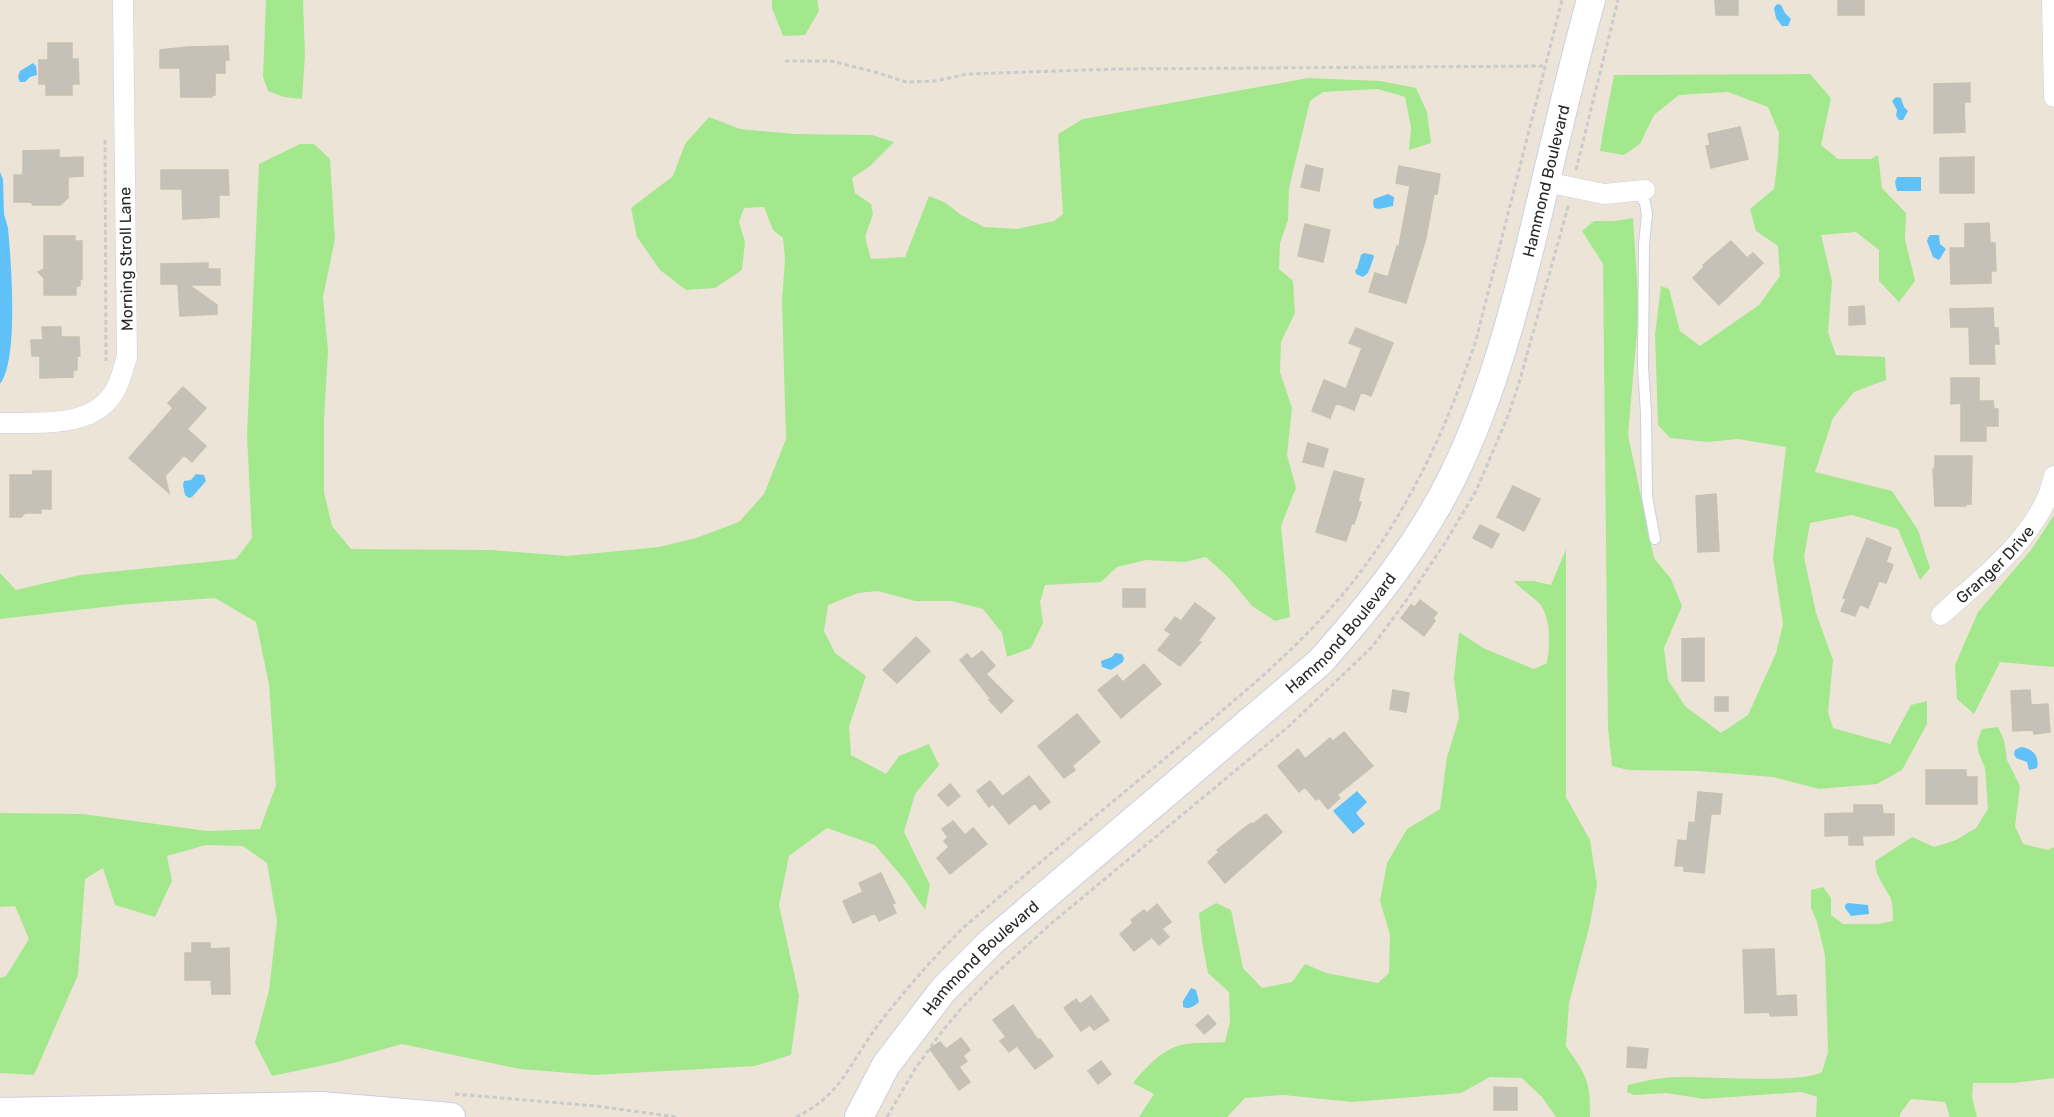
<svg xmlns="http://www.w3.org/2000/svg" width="2054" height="1117" font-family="Rubik,sans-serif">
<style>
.green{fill:#a4e88e}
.water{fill:#5fc1f8}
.building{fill:#c6c1b7;stroke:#c7c1b1;stroke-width:1.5}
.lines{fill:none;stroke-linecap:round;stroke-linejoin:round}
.lane-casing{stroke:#cccee2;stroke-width:12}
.street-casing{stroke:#cccee2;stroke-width:21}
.secondary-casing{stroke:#cccee2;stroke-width:30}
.path{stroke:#cbcbcb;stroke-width:3;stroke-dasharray:4.5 3;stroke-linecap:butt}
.lane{stroke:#fff;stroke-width:10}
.street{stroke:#fff;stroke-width:20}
.secondary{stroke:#fff;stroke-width:28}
.labels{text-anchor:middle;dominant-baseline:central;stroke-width:4.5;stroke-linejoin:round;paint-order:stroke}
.street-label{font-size:16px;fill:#272727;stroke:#fff}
</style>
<rect width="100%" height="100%" fill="#ece5d7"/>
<!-- green -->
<path class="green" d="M266,0H303L305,55L302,99L284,97L268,91L263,77Z
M772,0H817L819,11L805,35L783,36L772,8Z
M1810,74L1831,98L1821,145L1838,159H1871L1878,155L1882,188L1906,213L1905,239L1915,281L1899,302L1879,281V250L1856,232L1821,235L1832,281L1828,332L1836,355L1885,357L1886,380L1854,392L1833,418L1815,472L1892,491L1918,530L1930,568L1920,580L1898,529L1852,515L1810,523L1804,557L1816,613L1833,660L1828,712L1833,728L1890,744L1911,705L1927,701V724L1902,770L1877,784L1819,789L1773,777L1698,771L1628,770L1612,766L1608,728L1603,264L1582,231L1594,221H1615L1633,218L1639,310L1628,435L1654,558L1671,579L1682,606L1664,648L1668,680L1685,706L1721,733L1748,715L1776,653L1783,624L1773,558L1786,447L1738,439L1707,442L1670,438L1658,425L1655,335L1661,286L1669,289L1680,331L1700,346L1759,305L1780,276L1778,246L1756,231L1750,209L1774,189L1778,157L1779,133L1768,107L1728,92L1679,95L1654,115L1640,144L1624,155L1600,151L1603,131L1614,75Z
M1308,78L1380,81L1416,88L1427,112L1431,143L1409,150L1411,127L1405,97L1378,89L1323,92L1310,101L1289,188L1288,220L1280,243L1279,269L1293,281L1295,313L1281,342L1280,372L1292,408L1287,455L1296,488L1281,526L1290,617L1275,621L1252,606L1229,578L1206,557L1185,562L1146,560L1117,567L1101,582L1045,585L1040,602L1043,623L1031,648L1007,657L1002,633L983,609L951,601H915L878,591L858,593L828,605L824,631L835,653L866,676L849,726L851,755L886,774L899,756L929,744L939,765L915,794L904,832L930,885L925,910L904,879L875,845L827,828L789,856L779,905L799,996L791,1055L755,1066L595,1075L520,1069L402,1044L334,1063L272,1076L255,1043L269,990L277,921L267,863L243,846L206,845L167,856L172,881L155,917L115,905L103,868L85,879L78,975L34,1075L0,1073V978L6,976L29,939L15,906L0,907V813L83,814L207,831L260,829L276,785L269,684L256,622L215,598L130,604L0,619V573L16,590L80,575L236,559L252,538L247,435L259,164L300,144H314L330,159L335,239L323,297L328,351L324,421V492L332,526L351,549L491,550L567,556L659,547L696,538L739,522L764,494L786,439L782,302L785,259L783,238L773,230L764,207L744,208L739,222L745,242L742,270L715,288L686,290L660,270L637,237L631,208L673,176L685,144L709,117L740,129L795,134L872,135L894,142L870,166L852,178L855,193L871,204L873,214L865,237L871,259L905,257L929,196L946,203L961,215L984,227L1017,229L1054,221L1063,214L1058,134L1083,119Z
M2054,515V667L2000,662L1974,714L1957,699L1955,665L1978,612L2031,550Z
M1566,549V797L1590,840L1597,885L1590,924L1569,1003L1566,1046C1586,1076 1591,1080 1590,1117H1556L1542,1097L1522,1078L1490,1077L1461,1093L1353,1102L1283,1095L1245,1098L1227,1117H1139L1154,1094L1133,1083C1146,1067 1164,1047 1186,1044C1199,1042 1212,1043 1225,1042L1230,1021L1229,992L1208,973L1202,941L1199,913L1216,903L1231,910L1243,968L1262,988L1292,982L1305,964L1326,973L1378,983L1389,973L1390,935L1380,901L1387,863L1407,829L1440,809L1447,757L1459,718L1454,678L1459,632L1483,648L1534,669L1547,663C1550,644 1551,624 1542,607C1538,600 1521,590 1514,581H1534L1551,585Z
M1998,727L2004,740L2007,760L2020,786L2015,826L2023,844L2048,850L2054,847V1078L2013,1083H1973L1972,1097L1977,1117H1950L1945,1102L1911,1099L1900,1114V1117H1816L1817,1097L1802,1092L1704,1099L1667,1093L1634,1095L1627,1092L1628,1085C1645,1081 1661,1077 1678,1077C1707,1076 1802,1084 1822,1072L1828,1052L1825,955L1817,922L1811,908V890L1823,887L1831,898V915L1843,924H1878L1893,921C1893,914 1893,903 1890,897C1882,881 1877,880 1875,861L1912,837L1934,847L1956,840L1976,828L1988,809L1985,768L1978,751L1977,742L1982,729Z"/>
<!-- water -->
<path class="water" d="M1777,4L1781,5L1785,13L1791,19L1788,26H1782L1776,18L1774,8Z
M33,63L36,66L37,75L30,77L25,82H20L18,77L20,71Z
M1896,97L1901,98L1904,107L1908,111L1903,120H1899L1896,116L1897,110L1892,101Z
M0,172L3,179L4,214L8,228C11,260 19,360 0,384Z
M1897,177H1921V191H1897L1895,182Z
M1388,194L1394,197L1393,206L1379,209L1374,208L1373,202L1374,199Z
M1930,235H1939L1940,244L1946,249L1939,260L1933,257L1927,241L1928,238Z
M1364,253L1373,255L1374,257L1368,273L1363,277L1356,274L1355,270L1357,269L1361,255Z
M196,474L204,475L206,481L192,497L189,498L185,495L183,485L184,481L191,480Z
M1115,653L1122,654L1124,658L1123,662L1111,670L1102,667L1101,661L1112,657Z
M2021,747C2032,748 2040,756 2037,768L2029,770L2027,762L2016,758L2014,754L2015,750Z
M1357,791L1367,802L1356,813L1365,824L1353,834L1333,811Z
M1848,903L1868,905L1869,914L1851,916L1845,908V905Z
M1191,988L1196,990L1199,1002C1194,1006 1189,1010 1183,1007V1001Z"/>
<!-- building -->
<path class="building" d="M1715,0H1738V15H1716Z
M1838,0H1864V15H1838Z
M48,43H72V59H78L79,84H72V95H46V84H39V60H48Z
M228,46L229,60H225V73H215V95H212V97H181L180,68H160V50L187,47Z
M1970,83V102H1964L1965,132L1934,133V84Z
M1740,127L1748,159L1711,168L1706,146L1710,145L1708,134Z
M59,150V158L83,157V176L68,177V198L60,205H33L31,202H14V175H23V151Z
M1974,157V193H1940V158Z
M1306,165L1323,169L1319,191L1301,187Z
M1399,166L1440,174L1437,194L1434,193L1426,238L1406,303L1369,292L1375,273L1388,277L1397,246H1399L1410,186L1396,183Z
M161,170H228L229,195H219V217L183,219L182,189H161Z
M1989,223L1990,243H1995L1996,271H1991V283L1951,284L1950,248H1965V224Z
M1305,224L1330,230L1323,262L1298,256Z
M44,236H75V241H82V279H80V286H76V295H44V278L38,272L44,269Z
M1731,241L1747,258L1753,253L1763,263L1719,305L1693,278L1704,267L1703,265Z
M208,263V269H220V285H189L217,305V314L180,316L178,284H161V264Z
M1864,306L1865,324L1849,325V307Z
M1993,308L1994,328H1998L1999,344H1994L1995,364H1970L1969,327H1951L1950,309Z
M42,327H61V337H79L80,356H77V370H73V377L40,378V356H32L31,340H43Z
M1356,328L1393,343L1371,396L1361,392L1354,410L1336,403L1330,418L1312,411L1324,380L1346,389L1362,348L1349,343Z
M1951,378H1979V401H1993L1994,409H1998V426H1986V441H1961V403L1951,404Z
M183,387L206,408L187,429L206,446L192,462L184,455L165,476L169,493L129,458L173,408L168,403Z
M1308,443L1328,449L1323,467L1303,462Z
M1935,456H1972L1971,504H1966V506H1935L1933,469H1935Z
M33,471H51V509H41V513H25L21,517H10V475H33Z
M1334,471L1364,479L1358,501L1361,502L1354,524L1352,523L1346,541L1316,532Z
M1513,486L1540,499L1524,531L1497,517Z
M1716,494L1719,551L1698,552L1696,496Z
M1480,525L1499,534L1492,548L1473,538Z
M1867,538L1891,548L1886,562L1893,565L1886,583L1879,581L1868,608L1860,604L1855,616L1841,611L1846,599L1843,598Z
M1123,589H1145V607H1123Z
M1420,600L1437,613L1433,618L1435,621L1424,636L1401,618L1411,605L1415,607Z
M1195,603L1215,618L1198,641L1201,642L1180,666L1158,650L1171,634L1165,630L1175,617L1181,621Z
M916,637L930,651L897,683L883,670Z
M1704,638V681H1682V639Z
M982,651L995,666L986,674L1013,701L1001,713L989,700L991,699L960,660L967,654L972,659Z
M1144,664L1161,684L1121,718L1098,690L1117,675L1123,682Z
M1393,690L1409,693L1406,712L1390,709Z
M2030,690L2031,705L2048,704L2050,732L2034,734L2033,730L2013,731L2011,691Z
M1715,697H1728V711H1715Z
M1077,714L1100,742L1072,766L1075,770L1064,778L1038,746Z
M1344,732L1373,766L1337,795L1340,798L1328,809L1319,798L1316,800L1305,787L1299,792L1278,766L1298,749L1305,759L1330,738L1333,741Z
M1926,770H1966V777H1977V804H1926Z
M1029,776L1050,802L1040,810L1035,803L1009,824L993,804Z
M990,781L1002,796L989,807L977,791Z
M950,784L960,796L948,806L938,795Z
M1698,792L1722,794L1720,814H1711L1704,873L1684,871V866H1675L1678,840L1687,841L1689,822L1695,823Z
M1854,805H1882L1883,814H1894V835L1862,836L1863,845H1849V835L1825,836V814L1854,813Z
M1266,814L1282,832L1225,883L1208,862L1219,852L1217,850L1238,833L1251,823L1253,824Z
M953,821L965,835L973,828L987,844L950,874L937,858L949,847L944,841L948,837L942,829Z
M881,873L895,903L892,904L896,913L879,921L875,913L853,923L843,901L863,892L859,883Z
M1157,904L1171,922L1162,929L1169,937L1159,945L1152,937L1134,951L1120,934L1133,923L1131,920L1144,910L1147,913Z
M192,943H210V949L229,948L230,994H212L211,980H185V953H192Z
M1774,949L1776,996L1796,995L1797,1015L1770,1016V1012L1745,1013L1743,950Z
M1091,996L1109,1020L1094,1030L1090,1025L1081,1031L1064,1008L1076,999L1080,1004Z
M1013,1005L1038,1040L1040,1039L1053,1056L1035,1069L1017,1046L1009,1052L1000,1041L1006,1037L993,1020Z
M1208,1015L1216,1024L1204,1034L1196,1025Z
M961,1038L970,1050L963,1056L967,1061L959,1067L970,1082L959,1090L930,1049L940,1042L946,1049Z
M1628,1047L1648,1049L1646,1068L1627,1067Z
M1101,1061L1111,1074L1098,1084L1088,1071Z
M1494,1087L1517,1088V1110H1494Z"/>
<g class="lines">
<defs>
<path id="lane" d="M1638,191L1645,203L1647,214L1644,244L1643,367L1646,413L1647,497L1655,539"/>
<g id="street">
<path d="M2052,0L2054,97"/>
<path d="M1546,182L1604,194L1645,190"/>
<path d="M0,423C39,422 96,430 117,387C121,378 124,366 127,357L123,0"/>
<path id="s1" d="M1941,615C1978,581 2026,546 2047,498C2050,491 2052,483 2054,476"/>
</g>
<g id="secondary">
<path d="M0,1112L321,1106L451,1117"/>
<path id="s2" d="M859,1117L886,1065L944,989L991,942L1320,662C1370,606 1418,546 1452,478C1488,405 1510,326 1530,247C1550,165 1568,82 1591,0"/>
</g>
</defs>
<!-- lane casing -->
<use href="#lane" class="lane-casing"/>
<!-- street casing -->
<use href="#street" class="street-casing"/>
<!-- secondary casing -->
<use href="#secondary" class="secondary-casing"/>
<!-- path -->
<path class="path" d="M785,61H831L875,72L906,82L935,81L967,74L1119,69L1545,66
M105,140L106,361
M1576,170L1618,0
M455,1094L596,1106L677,1117
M796,1117C842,1095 850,1062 878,1025C905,990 933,958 964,927C1032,869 1100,812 1169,755C1236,699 1302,647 1356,578C1411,506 1448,425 1476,340L1562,0
M887,1117L915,1069L940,1034L959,1011L992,977L1053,922L1288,727L1372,647L1408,598L1445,543L1476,491L1508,416L1519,383L1569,203"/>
<!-- lane -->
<use href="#lane" class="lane"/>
<!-- street -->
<use href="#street" class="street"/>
<!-- secondary -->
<use href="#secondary" class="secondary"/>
</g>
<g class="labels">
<!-- street labels -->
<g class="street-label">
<text stroke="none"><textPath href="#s2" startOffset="1192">Hammond Boulevard</textPath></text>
<text transform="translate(126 259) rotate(-91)">Morning Stroll Lane</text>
<text stroke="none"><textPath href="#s1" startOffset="74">Granger Drive</textPath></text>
<text stroke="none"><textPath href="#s2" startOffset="688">Hammond Boulevard</textPath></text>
<text stroke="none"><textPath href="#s2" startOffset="202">Hammond Boulevard</textPath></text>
</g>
</g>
</svg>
